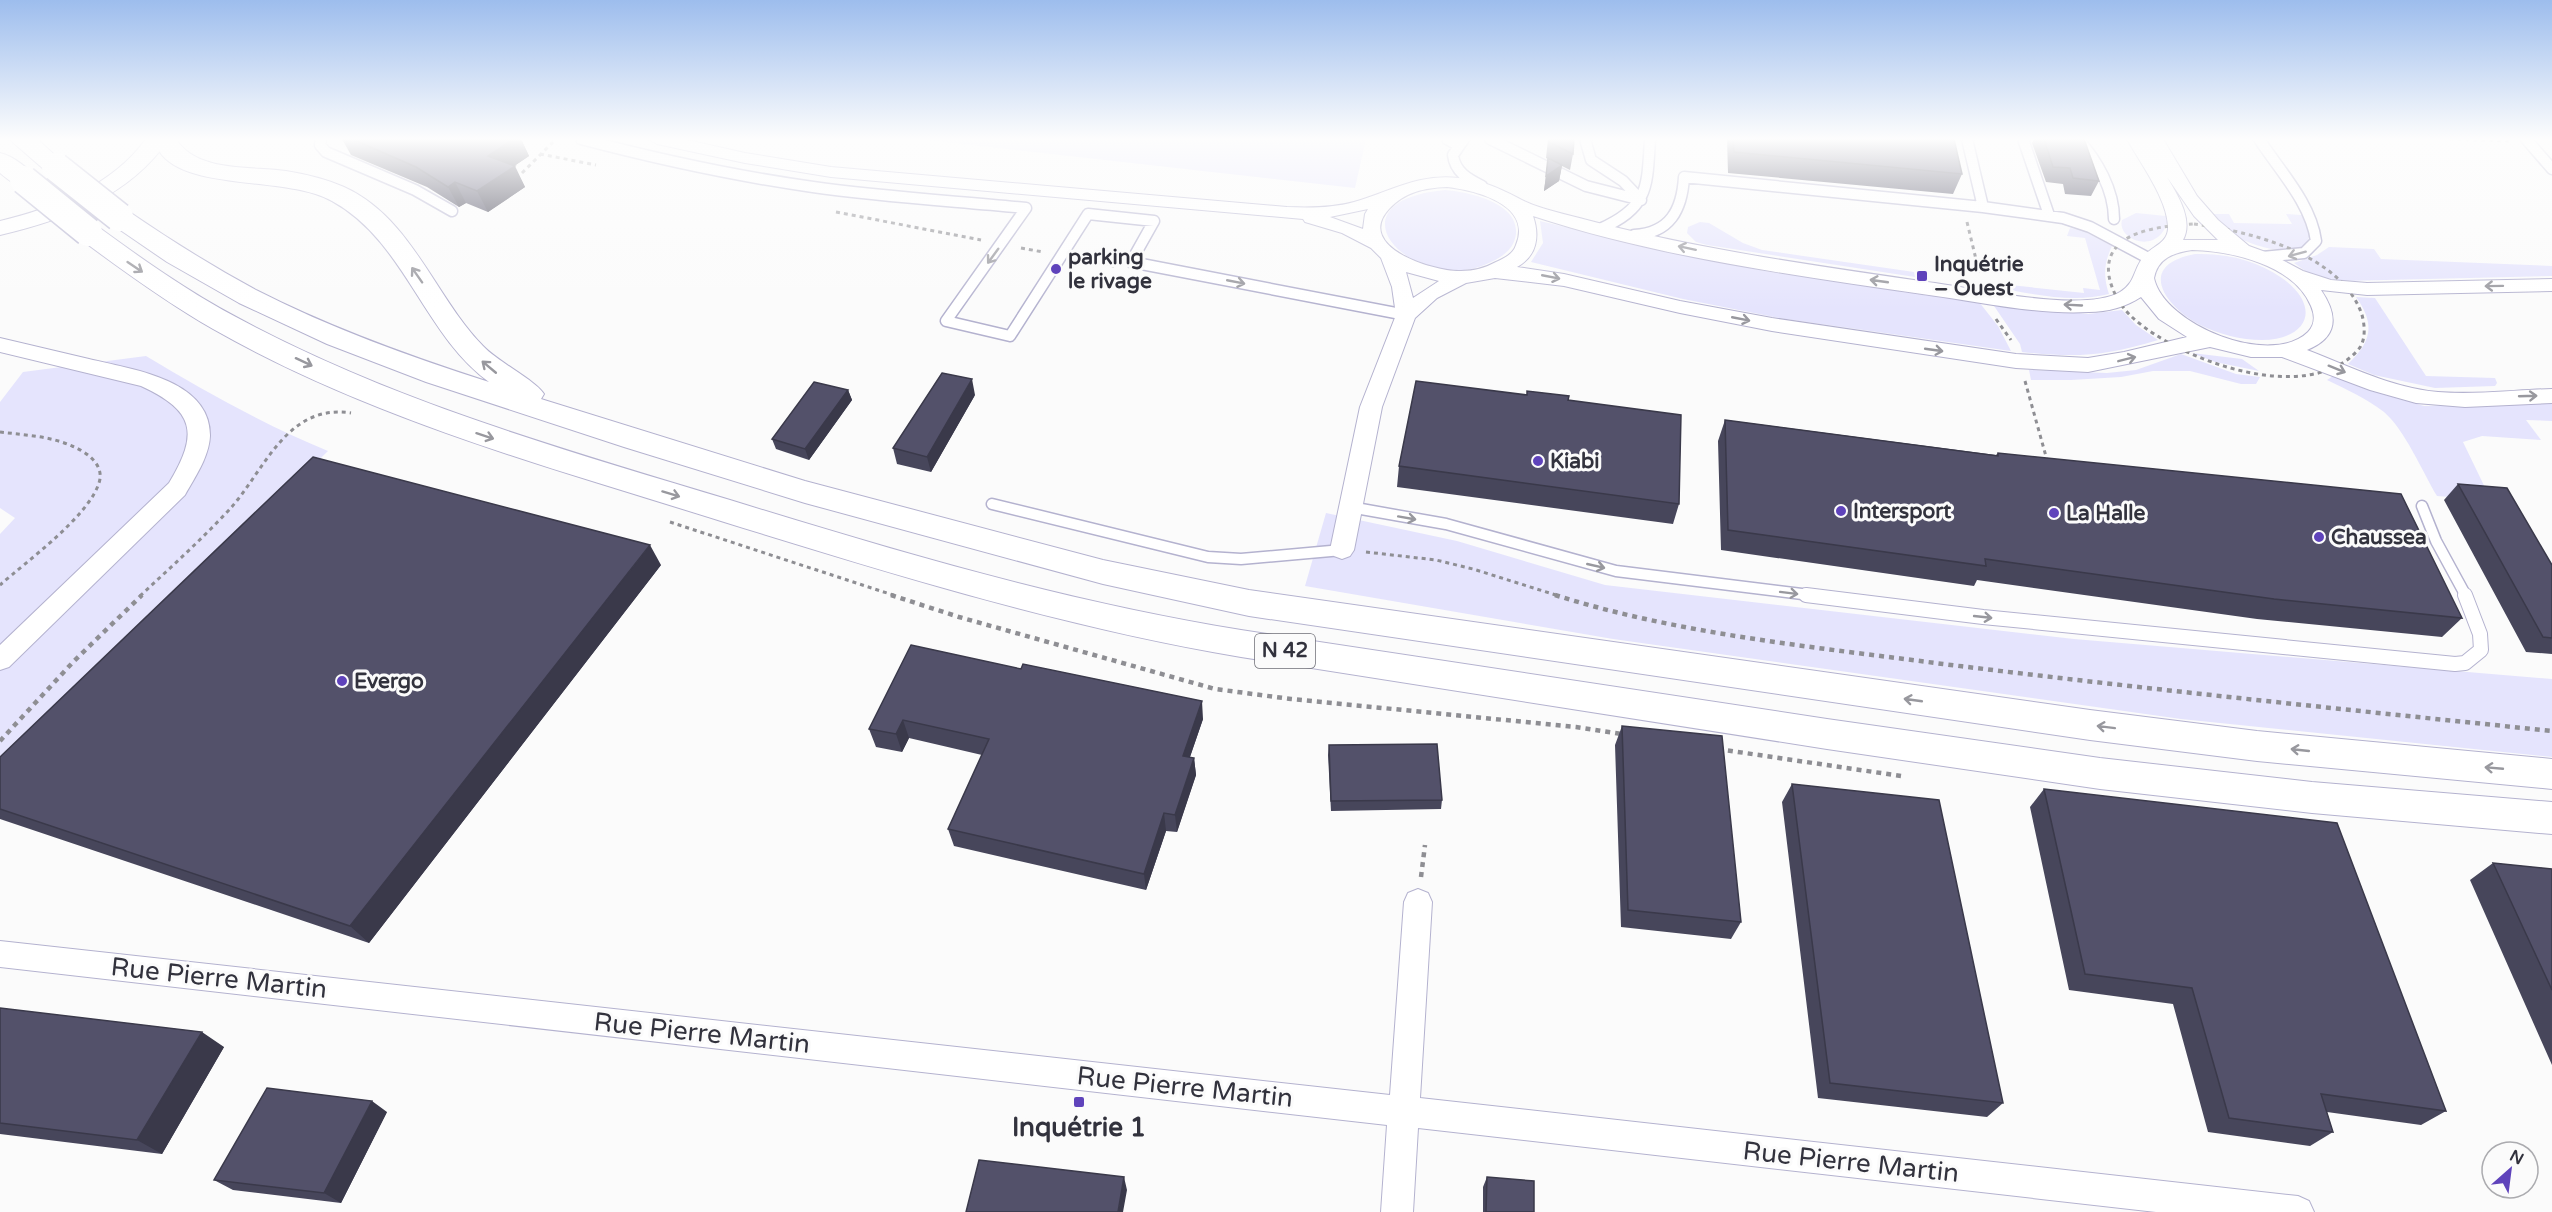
<svg xmlns="http://www.w3.org/2000/svg" width="2552" height="1212" font-family="'Varela Round',sans-serif">
<style>
.green{fill:#e5e4fd}
.lines{fill:none;stroke-linecap:round;stroke-linejoin:round}
.service-far1-casing{stroke:#b4b2cf;stroke-width:13}
.service-casing{stroke:#b4b2cf;stroke-width:16}
.minor-casing{stroke:#b4b2cf;stroke-width:2}
.tertiary-casing{stroke:#b4b2cf;stroke-width:2}
.trunk-casing{stroke:#b4b2cf;stroke-width:2}
.path-far1{stroke:#8e8e93;stroke-width:3;stroke-dasharray:4 4;stroke-linecap:butt}
.path{stroke:#8e8e93;stroke-width:4.5;stroke-dasharray:5 5;stroke-linecap:butt}
.service-far1{stroke:#fff;stroke-width:10}
.service{stroke:#fff;stroke-width:14}
.minor{fill:#fff;fill-rule:evenodd}
.tertiary{fill:#fff;fill-rule:evenodd}
.trunk{fill:#fff;fill-rule:evenodd}
.trunk-bridge-casing{stroke:#b4b2cf;stroke-width:31;stroke-linecap:butt}
.trunk-bridge{stroke:#fff;stroke-width:28}
.wall{fill:#47465b}
.shaded-wall{fill:#3a394a}
.building{fill:#53516a;stroke:#3a394a;stroke-width:1.5}
.oneway{stroke:#98989e}
.poi-dot{fill:#5f43bb;stroke:#fbfbfb;stroke-width:2}
.labels{text-anchor:middle;dominant-baseline:central;stroke-width:6;stroke-linejoin:round;paint-order:stroke}
.shield{fill:#fbfbfb;stroke:#6e6e76;stroke-width:1.5}
.shield-label{font-size:20px;font-weight:bold;fill:#32323d}
.poi-label{font-size:21px;font-weight:bold;fill:#32323d;stroke:#fbfbfb;text-anchor:start}
.near-street-label{font-size:26px;fill:#32323d;stroke:#fbfbfb}
.near-poi-label{font-size:26px;font-weight:bold;fill:#32323d;stroke:#fbfbfb}
</style>
<rect width="100%" height="100%" fill="#fbfbfb"/>
<!-- green -->
<path class="green" d="M918,139H1366L1355,188Z
M1445,190C1468,192 1519,202 1516,234C1514,248 1505,255 1493,261C1419,301 1319,202 1445,190Z
M2136,213L2166,216L2168,219C2160,257 2116,240 2122,220Z
M2207,214H2229L2234,223L2292,224L2286,214L2302,215C2305,222 2311,230 2309,237C2304,262 2255,246 2241,239C2229,232 2218,223 2207,214Z
M1540,221L1684,255L1765,271L1979,302L1998,326L2011,351L1779,318L1683,299L1531,262L1543,243Z
M1700,222L1709,223L1743,243L1762,250L1914,272L1915,277L1707,245L1696,242L1687,233L1688,227Z
M2070,228L2082,230L2112,246C2104,263 2103,276 2109,294C2071,304 2030,293 1991,287V283L2084,293L2083,288L2100,290L2085,238L2067,236Z
M2329,247L2374,249L2381,259L2552,266V276L2343,281L2311,275L2294,263L2317,255Z
M2195,254C2226,253 2256,260 2282,278C2321,306 2310,339 2262,340C2241,340 2219,334 2200,325C2164,306 2136,265 2195,254Z
M2356,297L2375,298L2426,376L2495,378L2497,383L2495,386L2435,388L2374,375L2348,364C2371,342 2376,325 2356,297Z
M1992,303L2088,314L2122,310L2136,325L2158,340C2106,356 2076,358 2022,352L2020,344Z
M2192,353L2242,359L2259,371L2215,362Z
M2181,354L2236,374L2260,377L2256,384H2241L2190,371H2153L2121,377L2071,380H2031L2029,370L2107,373L2136,370Z
M146,356C204,391 265,425 328,451L0,775V534L15,518L0,508V402L23,372Z
M2333,376L2368,390L2424,406L2552,402V421L2526,420L2541,440L2482,436L2463,442L2491,500L2437,496C2422,471 2405,430 2384,412C2367,399 2346,389 2327,380Z
M1326,513L1457,541L1605,585L2074,639L2552,679V757L2181,719L1613,639L1305,586Z"/>
<g class="lines">
<defs>
<path id="service-far1" d="M321,139L320,145L326,152L415,190L452,211
M581,139C657,159 735,176 813,187C884,197 955,201 1026,208L946,321L1010,336L1088,214L1154,221L1131,262L1406,315
M1447,139L1458,145
M1464,139L1453,155C1455,172 1468,179 1482,186
M1490,139L1586,186L1641,200
M1585,139L1591,160L1623,181L1641,200
M1967,139L1983,207L2063,218L2090,227L2150,259
M2023,139L2049,215
M2078,139C2097,160 2114,190 2114,219
M2259,139C2279,170 2311,203 2316,241L2304,253L2262,257
M2526,139L2552,169
M1600,229C1649,207 1647,188 1650,139
M1634,235C1670,233 1682,210 1684,177L1983,207
M992,504L1208,557L1241,559L1342,550
M2422,506L2436,541L2466,596
M1350,507L1446,524L1616,571L1818,596"/>
<path id="service" d="M1806,595L1983,617L2455,664L2465,663L2481,650L2480,634L2465,595"/>
<path id="minor" d="M648,139H683L745,153L831,167L1287,207C1310,208 1333,208 1354,202C1391,191 1420,173 1459,178C1481,180 1499,188 1518,198C1538,209 1565,214 1587,220C1701,250 1818,266 1935,283C1978,289 2083,313 2120,292C2136,283 2133,268 2145,255C2153,246 2167,243 2168,229C2169,201 2140,163 2127,139H2145L2161,167L2145,139H2163L2197,196L2218,220L2249,246L2271,254L2303,271L2331,280L2367,283L2552,279V291L2367,295L2321,290C2338,315 2339,337 2307,350C2349,366 2392,388 2438,392C2475,395 2514,390 2552,389V403L2465,407L2416,403L2370,390L2282,357H2251L2210,347L2088,372L2016,368L1772,331L1680,313L1564,286L1495,278L1466,283L1437,298L1415,318L1382,407L1354,550L1350,556L1342,559L1334,556L1330,550L1360,407L1396,315L1392,287L1381,258L1371,248L1342,233L1305,222L1303,219L831,177L745,163L657,144ZM2167,177L2194,216L2218,240H2183C2194,220 2177,194 2167,177ZM1447,187C1474,190 1533,204 1516,245C1513,254 1505,258 1496,262C1485,268 1474,271 1461,271C1434,272 1354,247 1389,209C1405,192 1424,188 1447,187ZM1368,209L1365,214L1363,229L1330,217ZM1533,216C1658,257 1792,275 1922,294C1977,301 2033,315 2089,312C2107,312 2126,307 2141,297L2159,319L2187,337L2124,352L2088,358L2016,354L1772,318L1680,301L1564,274L1517,267C1537,256 1540,236 1533,216ZM2192,250C2232,251 2294,265 2311,306C2315,315 2315,325 2308,332C2271,368 2164,325 2154,278C2158,258 2173,253 2192,250ZM1406,272L1439,281L1413,298Z
M0,338C30,345 59,352 89,359C130,369 211,379 210,436C209,457 195,477 185,495L9,667L0,670V645L169,483C199,433 195,411 141,386L0,352Z
M1418,889L1428,893L1432,902L1420,1098L2298,1196L2309,1201L2314,1212H2156L1418,1128L1413,1212H1381L1387,1125L0,967V941L1390,1095L1404,902L1408,893Z"/>
<path id="tertiary" d="M146,139H169C129,197 66,219 0,235V221C54,208 112,186 146,139Z"/>
<path id="trunk" d="M9,139H37L68,167L65,172L56,174L47,172Z
M152,139H176C197,173 253,166 286,171C305,174 326,179 344,187C412,218 434,296 483,346C498,362 535,380 544,394L541,399L805,481L1103,560L1249,590L2090,710L2257,731L2552,759V789L2257,761L2090,740L1249,616L1103,584L805,503L624,447L426,382L327,344L239,303L167,262L110,223L106,217L110,211L119,209L128,211C170,240 212,266 256,290C330,328 411,357 489,382C423,334 405,241 332,201C287,176 193,191 162,155C158,150 155,144 152,139Z
M0,153C13,156 29,168 37,180L33,185C18,189 11,182 0,173Z
M88,224L97,226C142,259 187,291 236,317C391,401 561,449 730,500C898,552 1067,602 1241,630L1827,719L2100,758L2312,782L2552,802V834L2312,813L2100,789L1827,749L1241,657C1063,627 892,574 721,521C549,467 371,419 213,329C166,302 122,270 79,238L75,232L79,226Z"/>
</defs>
<!-- service-far1 casing -->
<use href="#service-far1" class="service-far1-casing"/>
<!-- service casing -->
<use href="#service" class="service-casing"/>
<!-- minor casing -->
<use href="#minor" class="minor-casing"/>
<!-- tertiary casing -->
<use href="#tertiary" class="tertiary-casing"/>
<!-- trunk casing -->
<use href="#trunk" class="trunk-casing"/>
<!-- path-far1 -->
<path class="path-far1" d="M2449,139L2509,141
M540,154L596,165
M522,173L556,139
M836,212L981,240
M1967,222L1980,276
M2194,224C2249,231 2342,254 2362,315C2365,326 2366,341 2358,350C2307,407 2181,361 2133,318C2121,307 2112,292 2109,276C2102,230 2163,226 2194,224Z
M1021,248L1043,252
M1080,259L1114,266
M1996,319L2011,340
M2025,381L2047,460
M0,432C24,435 50,436 72,446C87,452 105,465 99,483C88,517 27,561 0,585
M670,522L896,596
M1366,552L1436,560L1473,569L1559,596
M140,596C170,568 201,540 229,510C264,472 286,403 351,413"/>
<!-- path -->
<path class="path" d="M891,595L959,617L1215,689L1291,699L1576,727L1622,734
M1555,595C1678,634 1814,647 1943,664C2146,689 2349,710 2552,731
M0,741L74,661L142,595
M1718,749L1901,776
M1421,877L1425,845"/>
<!-- service-far1 -->
<use href="#service-far1" class="service-far1"/>
<!-- service -->
<use href="#service" class="service"/>
<!-- minor -->
<use href="#minor" class="minor"/>
<!-- tertiary -->
<use href="#tertiary" class="tertiary"/>
<!-- trunk -->
<use href="#trunk" class="trunk"/>
<defs>
<path id="trunk-bridge" d="M56,167L119,217
M24,180L88,232"/>
</defs>
<!-- trunk-bridge casing -->
<use href="#trunk-bridge" class="trunk-bridge-casing"/>
<!-- trunk-bridge -->
<use href="#trunk-bridge" class="trunk-bridge"/>
</g>
<!-- wall -->
<path class="wall" d="M342,139H521L529,156L514,166L525,187L488,212L466,203L459,207L427,187L351,155Z
M1548,139H1574L1573,154L1570,170L1562,166L1559,181L1544,191L1548,159L1546,158Z
M1727,139H1954L1962,174L1953,194L1728,173Z
M2034,139H2084L2099,181L2091,196L2065,194L2063,184L2046,182L2032,143Z
M848,390L852,400L809,460L776,449L772,439Z
M975,395L931,472L897,464L893,448Z
M1568,400L1679,504L1673,524L1397,487L1399,466Z
M1725,420L1996,455L1998,453L2462,618L2442,637L2257,619L1977,580L1974,586L1721,550L1718,441Z
M2458,484L2552,565V654L2526,652L2444,500Z
M661,565L369,943L0,819V757Z
M911,645L1203,719L1190,757L1194,758L1196,775L1177,832L1166,831L1146,890L954,846L948,829L982,755L909,738L902,752L876,747L869,729Z
M1622,726L1741,922L1731,939L1621,927L1615,745Z
M1329,745L1442,800L1441,809L1331,811L1328,755Z
M1792,784L2003,1103L1987,1117L1818,1098L1782,802Z
M2044,789L2446,1111L2421,1125L2327,1112L2333,1132L2310,1146L2208,1132L2173,1004L2069,990L2030,807Z
M2493,863L2552,869V1065L2470,880Z
M0,1008L224,1047L162,1154L0,1134Z
M387,1112L341,1203L233,1190L214,1180Z
M1487,1177L1534,1212H1483V1187Z"/>
<!-- shaded-wall -->
<path class="shaded-wall" d="M513,139H521L529,156L498,177L488,156Z
M1562,165L1559,181L1544,191L1546,176Z
M515,166L525,187L488,212L477,191Z
M455,182L466,203L459,207L448,187Z
M972,379L975,395L931,472L927,457Z
M848,390L852,400L809,460L805,449Z
M650,545L661,565L369,943L350,926Z
M1202,701L1203,719L1184,774L1183,756Z
M903,720L909,738L902,752L896,734Z
M1194,758L1196,775L1177,832L1175,815Z
M1164,813L1166,831L1146,890L1144,874Z
M202,1032L224,1047L162,1154L137,1140Z
M372,1101L387,1112L341,1203L324,1193Z
M1124,1177L1127,1190L1123,1212H1118Z"/>
<!-- building -->
<path class="building" d="M352,139H513L488,156L515,166L477,191L455,182L448,187L416,167Z
M1549,139H1574L1573,154L1549,142Z
M1733,139H1954L1962,174L1734,152Z
M2044,139H2084L2099,181L2073,178L2070,168L2053,167Z
M1548,158L1562,165L1546,176Z
M942,373L972,379L927,457L893,448Z
M1416,381L1527,395V391L1569,396L1568,400L1681,415L1679,504L1399,466Z
M814,382L848,390L805,449L772,439Z
M1725,420L1998,456V453L2401,494L2462,618L2274,599L1985,559L1986,566L1728,530Z
M313,457L650,545L350,926L0,809V757Z
M2458,484L2507,488L2552,565V638L2543,637Z
M911,645L1021,669L1023,664L1202,701L1183,756L1194,758L1175,815L1164,813L1144,874L948,829L989,739L903,720L896,734L869,729Z
M1622,726L1722,736L1741,922L1628,910Z
M1437,744L1442,800L1331,801L1329,745Z
M1792,784L1939,800L2003,1103L1830,1083Z
M2044,789L2337,823L2446,1111L2321,1094L2333,1132L2229,1118L2192,988L2085,974Z
M2493,863L2552,869V990Z
M0,1008L202,1032L137,1140L0,1123Z
M267,1088L372,1101L324,1193L214,1180Z
M979,1160L1124,1177L1118,1212H966Z
M1487,1177L1534,1181V1212H1486Z"/>
<!-- one-way arrows -->
<defs><path id="oneway-shaft" d="M-6 0H5M1.5-3L5.5 0L1.5 3" fill="none" stroke-width="1.6" stroke-linecap="round" stroke-linejoin="round" transform="scale(1.5)"/></defs>
<g class="oneway">
<use href="#oneway-shaft" transform="translate(1687 248) rotate(-168)"/>
<use href="#oneway-shaft" transform="translate(2297 254) rotate(165)"/>
<use href="#oneway-shaft" transform="translate(993 256) rotate(126)"/>
<use href="#oneway-shaft" transform="translate(135 267) rotate(34)"/>
<use href="#oneway-shaft" transform="translate(417 275) rotate(-125)"/>
<use href="#oneway-shaft" transform="translate(1551 277) rotate(11)"/>
<use href="#oneway-shaft" transform="translate(1879 281) rotate(-172)"/>
<use href="#oneway-shaft" transform="translate(1236 282) rotate(11)"/>
<use href="#oneway-shaft" transform="translate(2494 286) rotate(179)"/>
<use href="#oneway-shaft" transform="translate(2073 305) rotate(-177)"/>
<use href="#oneway-shaft" transform="translate(1741 319) rotate(11)"/>
<use href="#oneway-shaft" transform="translate(1934 350) rotate(8)"/>
<use href="#oneway-shaft" transform="translate(2127 359) rotate(-14)"/>
<use href="#oneway-shaft" transform="translate(304 362) rotate(25)"/>
<use href="#oneway-shaft" transform="translate(489 367) rotate(-140)"/>
<use href="#oneway-shaft" transform="translate(2337 369) rotate(22)"/>
<use href="#oneway-shaft" transform="translate(2528 396) rotate(-2)"/>
<use href="#oneway-shaft" transform="translate(485 436) rotate(18)"/>
<use href="#oneway-shaft" transform="translate(671 494) rotate(17)"/>
<use href="#oneway-shaft" transform="translate(1407 518) rotate(10)"/>
<use href="#oneway-shaft" transform="translate(1596 566) rotate(13)"/>
<use href="#oneway-shaft" transform="translate(1789 593) rotate(7)"/>
<use href="#oneway-shaft" transform="translate(1983 617) rotate(6)"/>
<use href="#oneway-shaft" transform="translate(1913 700) rotate(-172)"/>
<use href="#oneway-shaft" transform="translate(2106 727) rotate(-173)"/>
<use href="#oneway-shaft" transform="translate(2300 750) rotate(-174)"/>
<use href="#oneway-shaft" transform="translate(2494 768) rotate(-175)"/>
</g>
<!-- sky -->
<linearGradient id="sky" x2="0" y2="1"><stop stop-color="#9dbded"/><stop offset="0.45" stop-color="#fdfdfd"/><stop offset="1" stop-color="#fdfdfd" stop-opacity="0"/></linearGradient>
<rect width="2552" height="309" fill="url(#sky)"/>
<!-- markers -->
<g class="poi-dot">
<circle cx="1056" cy="269" r="6"/>
<rect x="1916" y="270" width="12" height="12" rx="3"/>
<circle cx="1538" cy="461" r="6"/>
<circle cx="1841" cy="511" r="6"/>
<circle cx="2054" cy="513" r="6"/>
<circle cx="2319" cy="537" r="6"/>
<circle cx="342" cy="681" r="6"/>
<rect x="1073" y="1096" width="12" height="12" rx="3"/>
</g>
<g class="labels">
<!-- shield labels -->
<rect class="shield" x="1255" y="634" width="60" height="34" rx="4.5"/>
<g class="shield-label">
<text x="1285" y="651">N 42</text>
</g>
<!-- poi labels -->
<g class="poi-label">
<text x="1068" y="257">parking<tspan x="1068" dy="24">le rivage</tspan></text>
<text x="1934" y="264">Inquétrie<tspan x="1934" dy="24">– Ouest</tspan></text>
<text x="1550" y="461">Kiabi</text>
<text x="1853" y="511">Intersport</text>
<text x="2066" y="513">La Halle</text>
<text x="2331" y="537">Chaussea</text>
<text x="354" y="681">Evergo</text>
</g>
<!-- near-street labels -->
<g class="near-street-label">
<text transform="translate(219 978) rotate(6)">Rue Pierre Martin</text>
<text transform="translate(702 1033) rotate(6)">Rue Pierre Martin</text>
<text transform="translate(1185 1087) rotate(6)">Rue Pierre Martin</text>
<text transform="translate(1851 1162) rotate(6)">Rue Pierre Martin</text>
</g>
<!-- near-poi labels -->
<g class="near-poi-label">
<text x="1079" y="1127">Inquétrie 1</text>
</g>
</g>
<!-- north arrow -->
<g transform="translate(2510 1170) rotate(28)"><circle r="28" fill="#fbfbfb" stroke="#ababaf" stroke-width="1.5"/>
<path d="M0-4.5L10 22L0 15L-10 22Z" fill="#5f43bb"/>
<text y="-9" font-size="16" font-weight="bold" text-anchor="middle" fill="#32323d">N</text>
</g>
</svg>
